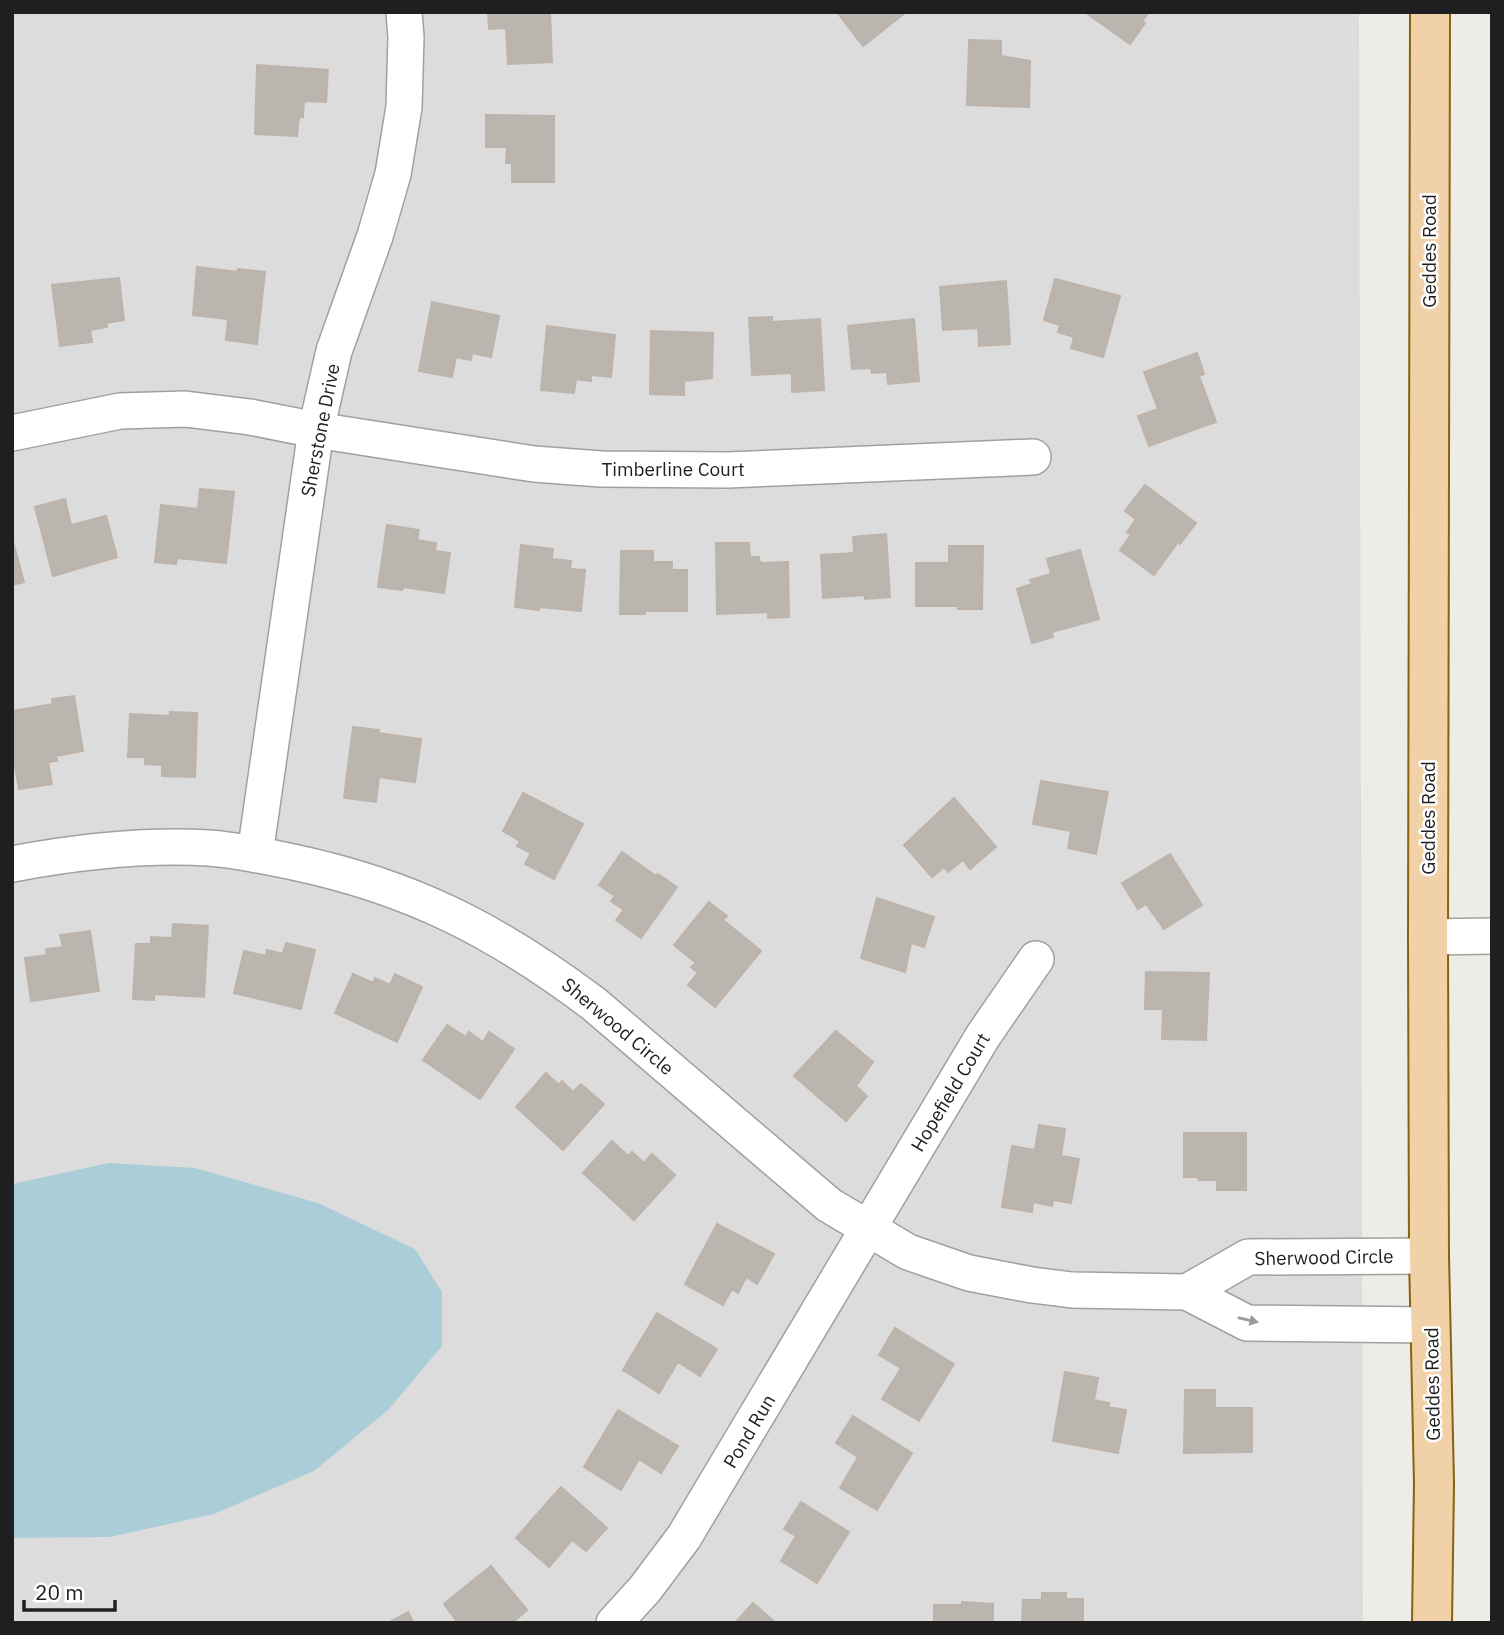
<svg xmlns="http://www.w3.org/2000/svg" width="1504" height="1635" font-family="'IBM Plex Sans',sans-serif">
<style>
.residential{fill:#dddcdc}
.water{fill:#abcdd7}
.building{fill:#bbb5af;stroke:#beb3aa;stroke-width:2}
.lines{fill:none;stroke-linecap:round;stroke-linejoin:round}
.minor-casing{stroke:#a0a0a0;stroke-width:38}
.major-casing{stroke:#896111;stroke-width:42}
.minor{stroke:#fff;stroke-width:35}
.major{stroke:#f1d2a8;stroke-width:38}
.oneway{fill:#9a9a9a}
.labels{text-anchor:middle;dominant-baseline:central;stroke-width:5;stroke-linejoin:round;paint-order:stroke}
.street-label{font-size:19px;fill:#1f1f1f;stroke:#fff}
</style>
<rect width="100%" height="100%" fill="#eeece6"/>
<!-- residential -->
<path class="residential" d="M12,12H1359L1363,1623H12Z"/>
<!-- water -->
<path class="water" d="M109,1163L195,1168L318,1203L415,1249L442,1292V1346L388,1410L314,1471L214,1514L110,1537L12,1538V1184Z"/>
<!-- building -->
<path class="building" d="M488,12H550L552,62L508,64L506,28L489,29Z
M837,12H906L863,46Z
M1085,12H1149L1142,21L1145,23L1130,44Z
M969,40L1001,41V56L1030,61L1029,107L967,105Z
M257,65L328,70L326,102L304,101L303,117H299L297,136L255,134Z
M486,115L554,116V182H512V163H506L507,147H486Z
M197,267L238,272V269L265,272L257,344L226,340L228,319L193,315Z
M119,278L124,320L106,323L107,327L90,330L92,342L60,346L52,285Z
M1055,279L1120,296L1103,357L1071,348L1074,337L1058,332L1060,325L1044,320Z
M1006,281L1010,344L979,346L978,328L943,330L940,287Z
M432,302L499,316L491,357L472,353L471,360L456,357L452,377L419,371Z
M772,317V322L820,319L824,390L792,392V373L752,375L749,318Z
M914,319L919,381L888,384L887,372L872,373L871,368L852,369L848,326Z
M547,326L615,335L611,377L591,375V381L576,379L574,393L541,390Z
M651,331L713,333L712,378L684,381V395L650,394Z
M1197,353L1204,374L1199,376L1216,422L1149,446L1138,416L1158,409L1144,372Z
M1145,485L1196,523L1180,544L1178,542L1154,575L1120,550L1131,535L1127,532L1136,519L1125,511Z
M200,489L234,492L226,563L177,558L176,564L155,562L161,505L198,509Z
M65,499L71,525L106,516L117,557L53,576L35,507Z
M387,525L419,530L417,540L436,543L435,551L450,553L444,593L403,587L402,590L378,587Z
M886,534L890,597L865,599V595L823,598L821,555L854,553L853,537Z
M12,538L24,582L12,585Z
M716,543H749L750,557H759L760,563L788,562L789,617L768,618V612L717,614Z
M521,545L553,549L552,559L571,561L570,569L585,570L581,611L539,607V610L515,607Z
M949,546H983L982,609H958V606H916V563H949Z
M1080,550L1099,619L1052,632L1053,637L1032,643L1017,589L1032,584L1030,580L1051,574L1047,559Z
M621,551H653V562H672V570H687V611H645V614H620Z
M74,696L83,751L56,756L57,761L48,762L52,784L19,789L12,749V711L53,704L52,699Z
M170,712L197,713L195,777L162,776V765L145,764V757H128L130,714L170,716Z
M353,727L379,730L378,733L421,739L415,782L379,777L376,802L344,798Z
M1041,781L1108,792L1096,854L1068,848L1071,831L1033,824Z
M523,793L583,824L554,879L525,864L531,853L517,846L520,841L503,831Z
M954,798L996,847L970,869L963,860L948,872L944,867L932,877L904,845Z
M622,852L656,876L658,874L677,887L641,938L616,920L624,910L611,901L615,896L599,885Z
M1170,854L1202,905L1164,929L1146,904L1138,909L1122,883Z
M877,898L934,917L924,947L911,943L905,972L861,958Z
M709,902L727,916L723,920L761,951L715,1007L688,985L698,973L691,967L696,963L674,945Z
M173,924L208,926L204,997L154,994V1000L133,999L136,944H151V937L172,938Z
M90,931L99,991L31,1001L25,958L47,955L46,949L63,947L60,935Z
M286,943L315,950L301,1009L234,993L244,951L266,956L267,950L283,954Z
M1146,972L1209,973L1206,1040L1162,1039L1163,1009H1145Z
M353,974L373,983L375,978L390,985L395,974L422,987L397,1042L335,1013Z
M447,1025L466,1037L469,1032L483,1042L489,1032L514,1049L480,1099L423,1060Z
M836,1031L873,1062L856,1086L867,1096L846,1121L794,1076Z
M546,1073L559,1085L562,1081L573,1092L581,1084L604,1104L563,1150L516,1107Z
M1039,1125L1065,1129L1061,1156L1079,1159L1071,1203L1053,1200L1052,1206L1033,1202L1032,1212L1002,1207L1012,1146L1035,1150Z
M1184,1133H1246V1190H1217V1180H1199L1198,1177H1184Z
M612,1141L628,1156L632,1152L644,1163L652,1154L675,1175L634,1220L583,1173Z
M717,1224L774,1254L757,1284L746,1277L738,1293L732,1289L723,1305L685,1284Z
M657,1313L717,1349L700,1376L678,1362L659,1393L623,1370Z
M895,1328L954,1364L919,1421L882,1399L901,1368L879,1355Z
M1065,1372L1098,1378L1094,1400L1109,1403L1108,1407L1126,1410L1118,1453L1053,1441Z
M1185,1390H1215V1408H1252V1452L1184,1453Z
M618,1410L678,1446L661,1473L639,1459L621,1490L584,1467Z
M853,1416L912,1453L877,1510L840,1488L858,1457L836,1443Z
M561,1487L607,1528L586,1551L572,1540L549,1567L516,1538Z
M801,1502L849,1532L817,1583L781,1561L796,1536L784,1529Z
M491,1566L527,1610L512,1623H458L444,1604Z
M1042,1593H1066V1599H1083V1623H1022L1023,1600H1042Z
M962,1602L993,1604V1623H934V1605H962Z
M753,1603L776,1623H735Z
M408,1612L414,1623H388Z"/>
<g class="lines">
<defs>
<path id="minor" d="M12,433L120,411L185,409L250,417L316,430L534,464L601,469L728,470L1033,457
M255,854L316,430L334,351L375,236L393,174L404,107L406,37L404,12
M12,864C76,852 143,844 209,848C237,850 265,856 293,862C412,887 497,931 594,1004L829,1205L908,1252L969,1273L1032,1285L1072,1290L1187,1292L1247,1323L1431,1325
M1428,937L1492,936
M1187,1292L1248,1257L1429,1256
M614,1623L645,1589L684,1537L983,1036L1036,959"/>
<path id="major" d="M1430,12L1428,937L1429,1256L1434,1483L1432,1623"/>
</defs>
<!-- minor casing -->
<use href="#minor" class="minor-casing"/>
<!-- major casing -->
<use href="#major" class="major-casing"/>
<!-- minor -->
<use href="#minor" class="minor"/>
<!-- major -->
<use href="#major" class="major"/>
</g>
<!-- one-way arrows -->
<defs><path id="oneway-solid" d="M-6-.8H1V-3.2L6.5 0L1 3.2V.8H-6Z" transform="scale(1.75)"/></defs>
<use class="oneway" href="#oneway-solid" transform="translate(1248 1320) rotate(13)"/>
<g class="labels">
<!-- street labels -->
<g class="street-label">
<text transform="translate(1429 251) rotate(-90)">Geddes Road</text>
<text transform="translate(320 430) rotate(-79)">Sherstone Drive</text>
<text x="673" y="469">Timberline Court</text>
<text transform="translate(1428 818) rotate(-90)">Geddes Road</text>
<text transform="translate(618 1026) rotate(40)">Sherwood Circle</text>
<text transform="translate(950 1092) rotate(-59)">Hopefield Court</text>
<text transform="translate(1324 1257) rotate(-1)">Sherwood Circle</text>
<text transform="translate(1432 1384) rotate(-91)">Geddes Road</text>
<text transform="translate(749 1431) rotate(-59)">Pond Run</text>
</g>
</g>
<!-- border -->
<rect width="1504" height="1635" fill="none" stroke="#1f1f1f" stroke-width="28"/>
<!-- scale -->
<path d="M24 1600v10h91v-10" fill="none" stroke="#1f1f1f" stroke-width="3.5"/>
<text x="35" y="1600" font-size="21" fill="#1f1f1f" stroke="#ffffff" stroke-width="5" paint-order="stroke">20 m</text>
</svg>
